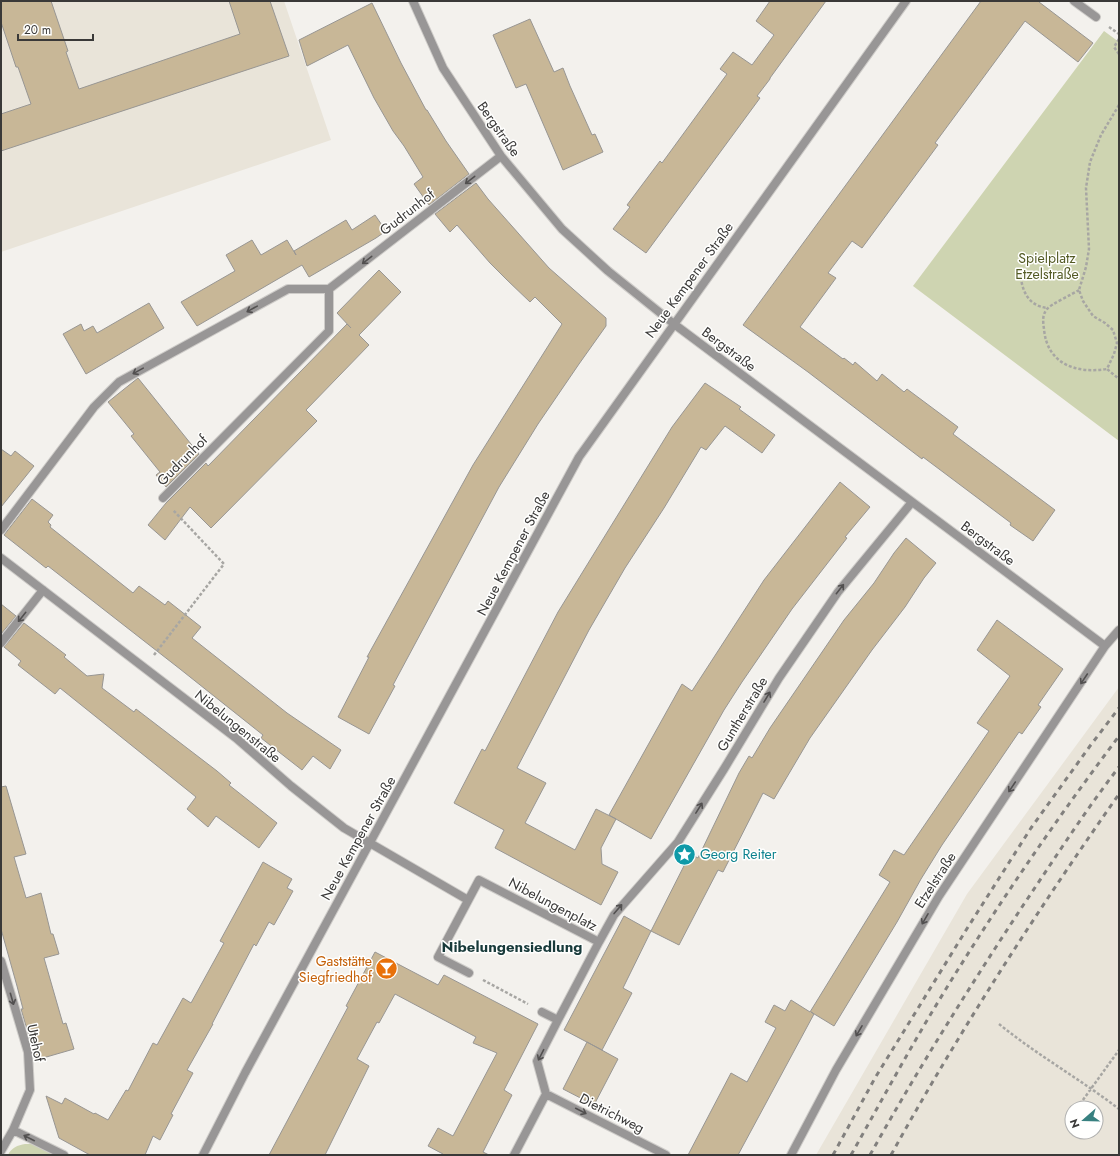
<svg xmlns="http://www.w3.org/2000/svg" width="1120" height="1156" font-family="Jost,sans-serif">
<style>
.built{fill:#e9e4d9;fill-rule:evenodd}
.green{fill:#ced4b1}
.building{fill:#c8b797;stroke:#989693}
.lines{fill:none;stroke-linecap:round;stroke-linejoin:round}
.minor-casing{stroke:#ceccc9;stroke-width:10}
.path{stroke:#a7a6a3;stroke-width:2.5;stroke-dasharray:3 2;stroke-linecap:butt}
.minor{stroke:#989696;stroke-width:8}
.rail{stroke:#82807e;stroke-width:3;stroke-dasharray:5 5;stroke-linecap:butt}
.oneway{stroke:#525050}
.labels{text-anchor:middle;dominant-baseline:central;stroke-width:3;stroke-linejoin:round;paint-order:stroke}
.street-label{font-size:14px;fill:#3a3938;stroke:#fffffe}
.park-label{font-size:14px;fill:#535a24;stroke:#fffffe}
.culture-label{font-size:14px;fill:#0d838f;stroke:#fffffe;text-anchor:start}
.food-label{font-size:14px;fill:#c56008;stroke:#fffffe;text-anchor:end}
.neighbourhood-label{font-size:15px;font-weight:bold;fill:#183a3a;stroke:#fffffe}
</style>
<rect width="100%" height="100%" fill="#f3f1ed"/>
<!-- built -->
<path class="built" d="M1,1H284L331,140L1,252Z
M1119,687V1155H816L967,894ZM1072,1108H1096V1132H1072Z"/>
<!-- green -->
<path class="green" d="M1104,31L1119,42V441L913,286Z
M25,1144H33L51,1152L50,1155H8C11,1148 18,1145 25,1144Z"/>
<!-- building -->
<path class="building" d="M1,1H51L68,51L66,52L79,89L240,34L229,1H270L289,56L1,151V114L31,104L18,67H16L1,22Z
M770,1H826L770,78V79L757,96L760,98L646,253L613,229L630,207L627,205L660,161L662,163L727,74L720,69L733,52L752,65L774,35L756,21Z
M981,1H1040L1039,2L1093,43L1078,62L1025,21L935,143L938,145L862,248L852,241L828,273L836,278L800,327L843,359L844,358L853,365L855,362L877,381L882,374L904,392L907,389L958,427L953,434L1055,510L1033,541L1010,525L1011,523L923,457L922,459L808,372L743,325Z
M372,3L401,63L426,110H427L446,141L469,174L429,205L414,184L423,177L404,146L393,131L374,98L348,45L307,66L299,40Z
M530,19L554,72L563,68L570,86L592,135L595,134L603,152L563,170L526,84L516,88L493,35Z
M476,183L488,199L549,268L606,318V326L579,364L538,424L499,487L393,685L395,686L369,734L338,717L369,657H367L473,465L562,324L535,297L530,302L507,280L490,263L457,225L450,232L435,214Z
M375,215L386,231L376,238L309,277L302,265L197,326L181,302L235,271L226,255L252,240L261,255L287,240L296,255L294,251L346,220L352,230Z
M379,270L401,292L359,335L369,345L306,410L317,421L211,528L190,507L165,540L148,525L166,503L206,463L208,466L347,324L351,328L337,313Z
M149,303L164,328L86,374L63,334L81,324L84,331L93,326L97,333Z
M138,378L199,454L166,487L156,475L160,472L131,436L134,434L108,402Z
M705,383L741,407L739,409L775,435L762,453L725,426L706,450L701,447L664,508L625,568L589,630L517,768L546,783L525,823L575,850L596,809L616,819L601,848L602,864L618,872L601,905L495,848L504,830L454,803L482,749L485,751L558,612L672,427Z
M1,449L11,456L15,451L34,466L1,507Z
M840,482L870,507L845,537L847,538L792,609L742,682L724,710L651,839L609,815L682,684L692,691L764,580Z
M32,499L53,515L48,522L51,525L50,527L133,593L139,586L165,605L168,601L201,627L192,638L287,713L341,750L330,769L313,756L302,770L261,738L263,735L180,669L48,566L46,568L4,535Z
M906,538L936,563L924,578L905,607L872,650L810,738L774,799L763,793L723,872L718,870L679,945L651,931L690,854L698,858L739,773L749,756L752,758L770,728L844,620L874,583L894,553Z
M1,604L16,616L1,634Z
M997,620L1063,669L1038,705L1041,707L1022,734L1019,732L942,845L921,879L897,922L834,1026L811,1012L814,1014L738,1155H688L731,1073L747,1082L776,1028L765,1022L774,1005L785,1011L791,1000L810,1012L890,882L879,875L894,850L904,855L989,731L977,723L1010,676L977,650Z
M24,623L66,655L64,657L87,676L104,674L102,688L134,712L136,709L217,771L231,783L229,785L277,823L259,848L216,816L208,827L187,809L196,797L60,688L55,694L18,665L21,661L4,647Z
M6,786L26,854L14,857L26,898L41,893L51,934H53L59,954L44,958L63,1024L66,1023L74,1049L36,1060L21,1009H23L17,986L1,929V787Z
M263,862L292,879L287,888L293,891L274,925L269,922L256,946L254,944L212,1024H213L187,1070L193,1073L171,1114L173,1115L160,1140L153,1136L145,1155H90L59,1138L46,1096L62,1104L65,1098L94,1114L95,1113L108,1120L126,1090L128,1091L153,1043L157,1045L183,998L191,1003L224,943L220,941Z
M624,916L651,931L623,988L632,993L602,1050L564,1030Z
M375,952L438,985L444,975L538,1024L504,1090L512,1095L483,1152L489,1155H443V1154L428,1146L438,1128L453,1136L497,1053L473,1043L476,1037L395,994L379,1023L377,1022L357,1059L369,1066L325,1155H269L348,1007L346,1006Z
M587,1042L618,1059L594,1105L563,1089Z"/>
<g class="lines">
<defs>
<path id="minor" d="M413,1L443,68L501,156L562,229L608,271L674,324L1105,646
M1074,1L1096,17
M163,498L329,331V289
M1,530L94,407L119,382L288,289H329L501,156
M1,558L236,738L291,786L344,828L468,900
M1,643L43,590
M599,942L614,915L678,842L724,769L779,678L838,592L912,502
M1,961L28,1052L30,1090L13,1130
M469,973L438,957L479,880L599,942L558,1020L542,1012
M546,1094L666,1155
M1,1151L13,1130L64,1155
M203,1155L245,1073L579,457L906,1
M514,1155L546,1094L537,1061L558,1020
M791,1155L836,1070L939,896L1105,646L1119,630"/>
</defs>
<!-- minor casing -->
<use href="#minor" class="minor-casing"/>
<!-- path -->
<path class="path" d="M1109,27L1119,34
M1119,39L1114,47L1119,54
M1119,105L1101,135L1090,162L1086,188L1089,249L1086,267L1079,290L1083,301L1093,316L1105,323L1113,330L1117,343L1114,354L1107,369L1119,379
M1020,272C1022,290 1027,306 1048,308
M1079,290C1073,294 1051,304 1047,309C1042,315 1043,322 1044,329C1047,364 1076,374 1107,369
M154,655L224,564L173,510
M483,980L528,1004
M999,1024C1037,1055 1080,1079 1119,1109
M1080,1104L1119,1050"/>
<!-- minor -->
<use href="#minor" class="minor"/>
<!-- rail -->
<path class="rail" d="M833,1155L875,1078L968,927L1031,828L1090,746L1119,708
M851,1155C878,1107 904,1059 932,1012C989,917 1052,825 1119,736
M870,1155C918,1069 970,986 1024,904C1055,858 1085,811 1119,767
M891,1155C960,1030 1037,911 1119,794"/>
</g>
<!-- one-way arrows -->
<defs><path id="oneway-shaft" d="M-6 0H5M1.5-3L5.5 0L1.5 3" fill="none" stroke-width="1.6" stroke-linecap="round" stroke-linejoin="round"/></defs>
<g class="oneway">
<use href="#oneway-shaft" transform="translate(470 180) rotate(142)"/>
<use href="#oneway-shaft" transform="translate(367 260) rotate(142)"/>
<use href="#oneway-shaft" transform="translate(252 309) rotate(151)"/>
<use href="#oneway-shaft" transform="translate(138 371) rotate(151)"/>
<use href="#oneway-shaft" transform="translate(840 589) rotate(-52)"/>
<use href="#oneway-shaft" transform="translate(22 617) rotate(129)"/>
<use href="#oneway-shaft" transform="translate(1084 679) rotate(124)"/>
<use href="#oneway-shaft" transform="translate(767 697) rotate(-59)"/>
<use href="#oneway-shaft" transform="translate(1012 787) rotate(124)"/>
<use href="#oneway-shaft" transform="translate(699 808) rotate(-58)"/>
<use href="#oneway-shaft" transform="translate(618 909) rotate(-49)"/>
<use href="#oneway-shaft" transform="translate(925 919) rotate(120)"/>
<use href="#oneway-shaft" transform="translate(12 999) rotate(74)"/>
<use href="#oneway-shaft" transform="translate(859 1031) rotate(120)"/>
<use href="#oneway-shaft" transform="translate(541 1055) rotate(117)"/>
<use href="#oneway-shaft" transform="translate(581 1111) rotate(27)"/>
<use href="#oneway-shaft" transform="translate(29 1138) rotate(-153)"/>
</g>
<!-- icons -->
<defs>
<symbol id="sight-disc" viewBox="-11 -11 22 22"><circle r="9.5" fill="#0f9aa8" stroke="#fffffe"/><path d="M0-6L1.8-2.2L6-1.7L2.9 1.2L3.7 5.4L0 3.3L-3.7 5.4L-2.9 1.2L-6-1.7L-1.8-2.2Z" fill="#fff"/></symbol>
<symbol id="bar-disc" viewBox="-11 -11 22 22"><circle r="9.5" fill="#e8710a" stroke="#fffffe"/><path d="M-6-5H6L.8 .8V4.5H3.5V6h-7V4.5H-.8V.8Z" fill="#fff"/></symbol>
</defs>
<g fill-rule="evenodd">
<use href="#sight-disc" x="672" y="842" width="25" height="25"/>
<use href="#bar-disc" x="374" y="956" width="25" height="25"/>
</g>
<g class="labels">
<!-- street labels -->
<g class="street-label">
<text transform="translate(499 129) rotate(55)">Bergstraße</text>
<text transform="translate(407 212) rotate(-38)">Gudrunhof</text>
<text transform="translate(689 280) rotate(-54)">Neue Kempener Straße</text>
<text transform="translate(729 349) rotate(37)">Bergstraße</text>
<text transform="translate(182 460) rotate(-45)">Gudrunhof</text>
<text transform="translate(988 543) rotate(37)">Bergstraße</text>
<text transform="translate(513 553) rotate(-62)">Neue Kempener Straße</text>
<text transform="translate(742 714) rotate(-59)">Guntherstraße</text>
<text transform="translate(238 726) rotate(39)">Nibelungenstraße</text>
<text transform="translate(358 838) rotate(-61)">Neue Kempener Straße</text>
<text transform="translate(935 880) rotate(-57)">Etzelstraße</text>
<text transform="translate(553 904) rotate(28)">Nibelungenplatz</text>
<text transform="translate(36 1043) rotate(78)">Utehof</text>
<text transform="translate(612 1113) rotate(27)">Dietrichweg</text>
</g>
<!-- park labels -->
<g class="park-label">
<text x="1047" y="258">Spielplatz<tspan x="1047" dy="16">Etzelstraße</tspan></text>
</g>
<!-- culture labels -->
<g class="culture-label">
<text x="700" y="854">Georg Reiter</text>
</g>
<!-- food labels -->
<g class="food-label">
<text x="372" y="961">Gaststätte<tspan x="372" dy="16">Siegfriedhof</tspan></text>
</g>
<!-- neighbourhood labels -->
<g class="neighbourhood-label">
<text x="512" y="947">Nibelungensiedlung</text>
</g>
</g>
<!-- border -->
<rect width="1120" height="1156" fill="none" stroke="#3a3938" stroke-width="4"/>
<!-- north arrow -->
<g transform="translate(1084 1120) rotate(250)"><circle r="19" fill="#fffffe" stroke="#b0b0af"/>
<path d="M0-3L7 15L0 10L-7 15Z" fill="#388180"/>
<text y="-6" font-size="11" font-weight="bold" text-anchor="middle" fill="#3a3938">N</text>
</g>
<!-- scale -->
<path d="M18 34v6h75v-6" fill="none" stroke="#3a3938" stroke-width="2"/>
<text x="24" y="34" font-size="12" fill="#3a3938" stroke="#fffffe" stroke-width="3" paint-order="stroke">20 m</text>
</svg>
